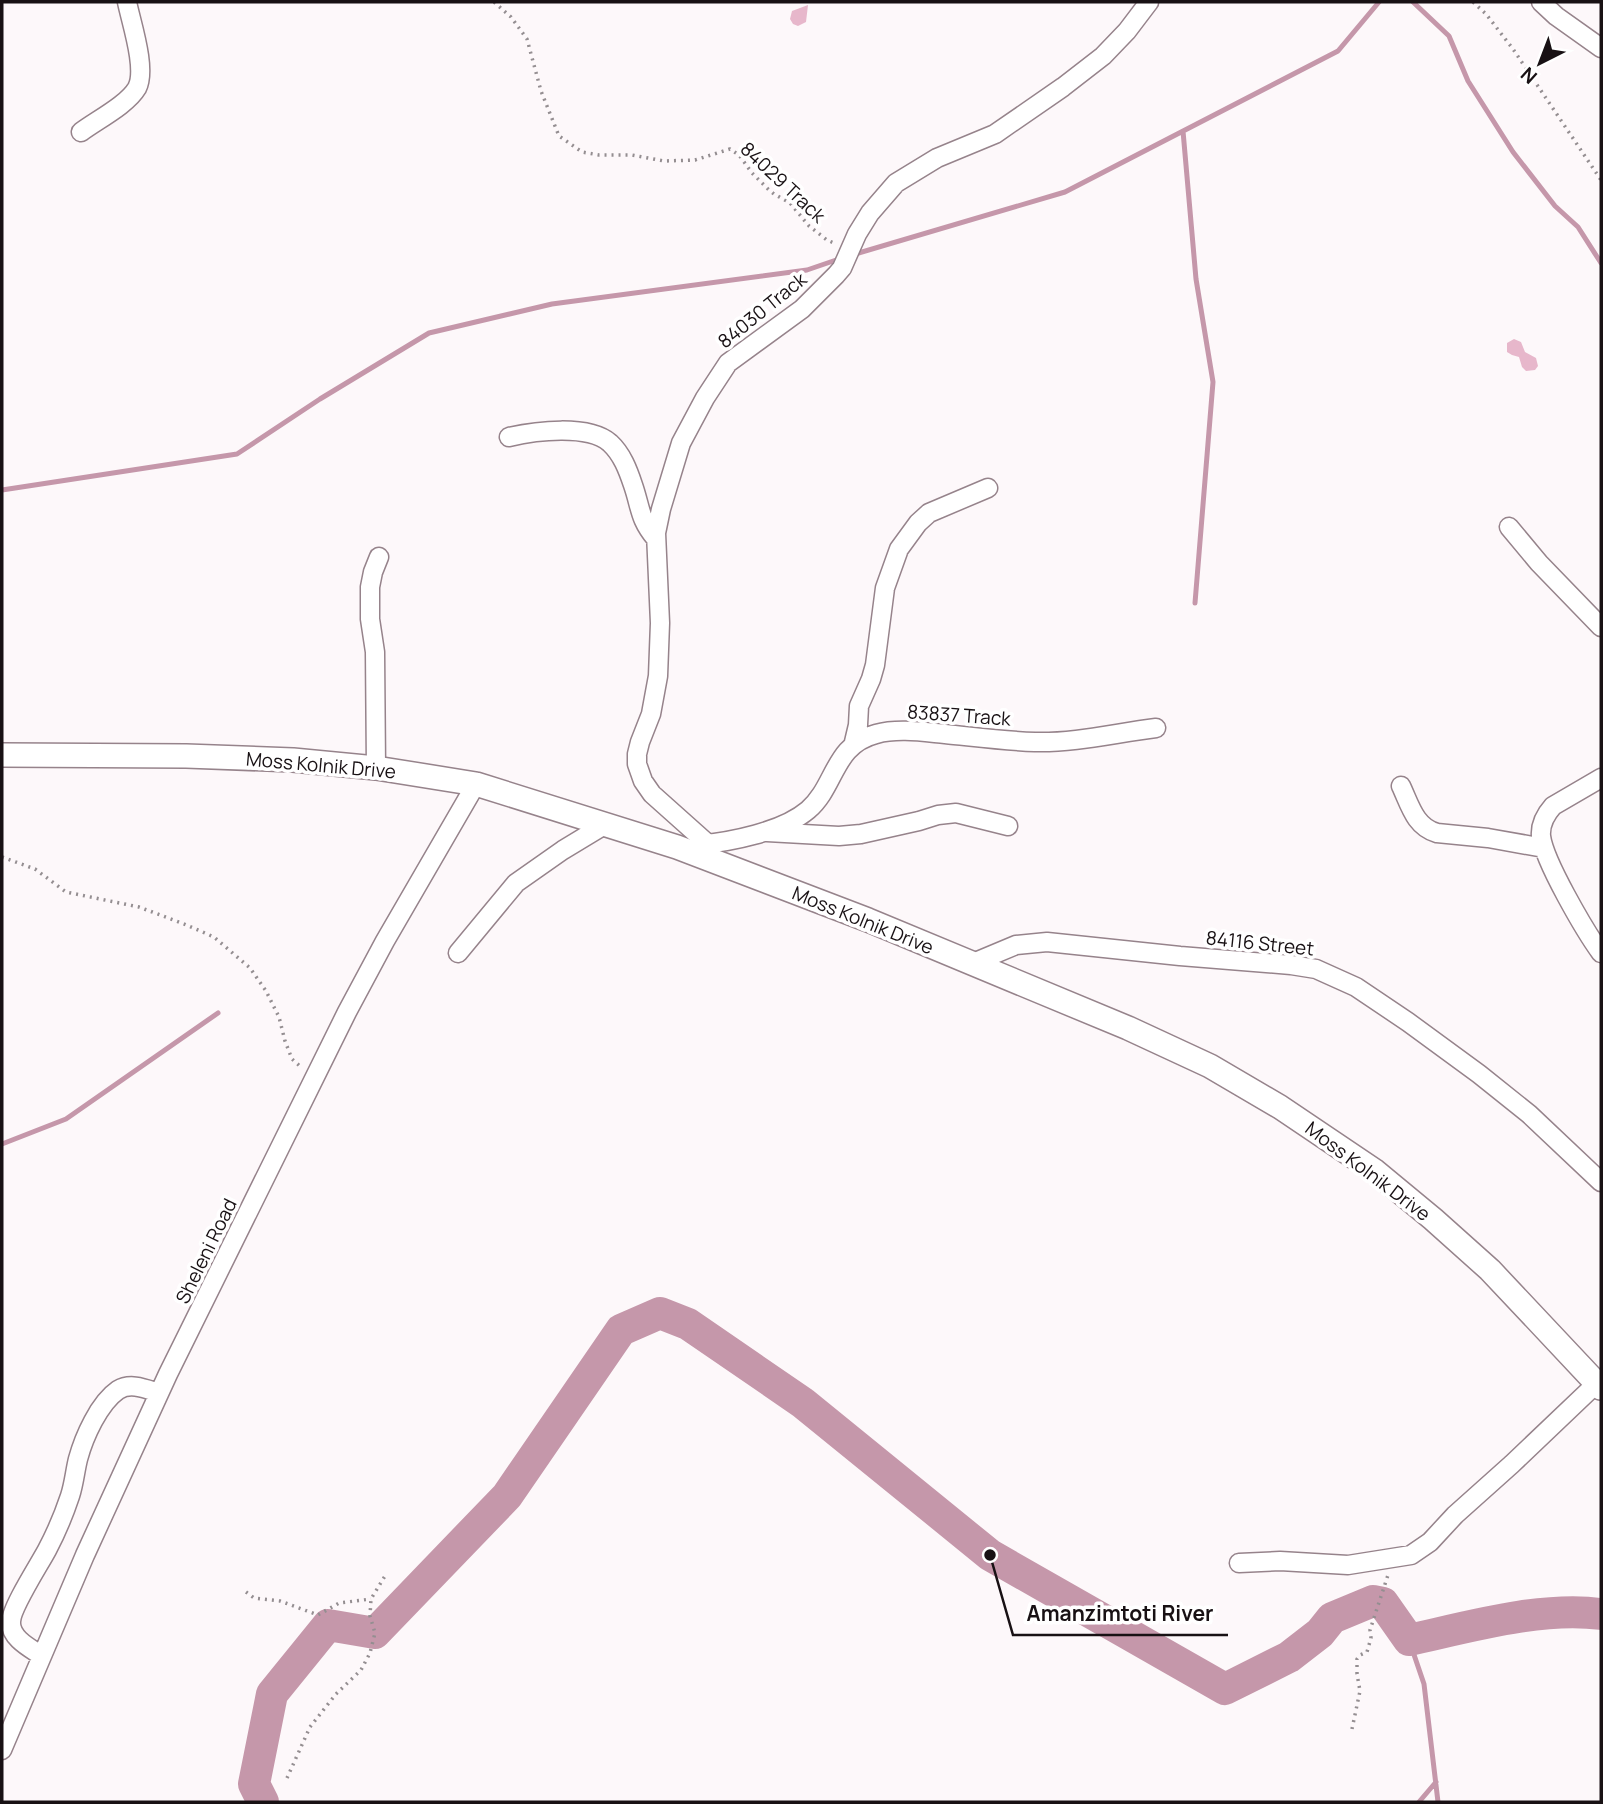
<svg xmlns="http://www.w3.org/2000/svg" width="1603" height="1804" font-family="Manrope,sans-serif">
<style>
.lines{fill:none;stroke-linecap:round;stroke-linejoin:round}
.stream{stroke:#c597aa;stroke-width:5}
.river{stroke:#c597aa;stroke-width:32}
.building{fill:#e7b7cb}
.minor-casing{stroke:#96838b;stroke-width:21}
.major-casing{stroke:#96838b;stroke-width:26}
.path{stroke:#948e91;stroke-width:3.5;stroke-dasharray:2 5;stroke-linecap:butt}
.minor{stroke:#fff;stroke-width:18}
.major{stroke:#fff;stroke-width:23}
.labels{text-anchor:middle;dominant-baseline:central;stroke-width:7;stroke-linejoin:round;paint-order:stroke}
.street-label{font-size:19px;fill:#181114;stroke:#fff}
.leader{fill:none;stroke:#181114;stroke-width:2.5}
.callout-dot{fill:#181114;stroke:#fff;stroke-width:2.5}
.callout-label{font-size:21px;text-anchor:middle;font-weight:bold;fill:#181114;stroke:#fff;stroke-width:7;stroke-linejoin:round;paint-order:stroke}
</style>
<rect width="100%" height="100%" fill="#fdf8fa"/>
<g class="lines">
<!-- stream -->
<path class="stream" d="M1413,2L1449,36L1468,81L1513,152L1555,206L1578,227L1601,263
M1183,131L1196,279L1213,382L1195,603
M852,255L1065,192L1338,51L1379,2
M2,490L237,454L320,399L429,333L552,304L807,270L842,258
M2,1144L66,1119L218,1013
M1409,1640L1424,1684L1438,1802
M1419,1802L1436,1782"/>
<!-- river -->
<path class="river" d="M263,1802L254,1784L272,1694L328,1625L375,1633L507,1496L621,1330L660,1313L688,1324L803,1403L990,1555L1225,1689L1289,1657L1320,1633L1332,1618L1373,1601L1383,1603L1409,1640C1468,1627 1541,1606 1601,1614"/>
</g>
<!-- building -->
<path class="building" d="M808,5L806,22L798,26L793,24L790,19L792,11Z
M1514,339L1521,342L1525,352L1536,358L1538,366L1535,370L1526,371L1522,367L1519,357L1512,355L1507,352V343Z"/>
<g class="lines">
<defs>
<path id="minor" d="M1541,2L1556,16L1601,48
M81,132C97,120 127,105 137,88C147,69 131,22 127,2
M509,437C535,431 588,424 610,443C622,454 628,470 633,485C641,508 639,519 656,539
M1509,527L1539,563L1601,627
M854,742L858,725L859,706L871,679L875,665L885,588L899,549L918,523L929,513L988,488
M376,768L375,652L370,619V587L373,572L379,557
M1601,778L1553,806C1545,815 1540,824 1541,836C1544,861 1585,931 1601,953
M1401,786C1410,805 1415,827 1437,833L1488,838L1544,848
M767,832L839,836L861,834L919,821L938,815L956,813L1008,826
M708,844L652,794L643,781L637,764V754L640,742L651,714L658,676L660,623L656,533L661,509L681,443L705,398L728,363L802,309L836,275L842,268L857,234L870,213L896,183L937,158L995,134L1063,87L1103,56L1127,31L1149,2
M697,845C730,842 782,832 808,810C836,786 833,745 876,734C898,728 923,732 945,734C975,737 1005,741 1035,742C1076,743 1115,733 1156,728
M458,953L516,883L563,850L606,824
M973,963L1016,945L1047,942L1180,956L1291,965L1316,969L1356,987L1408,1022L1479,1074L1529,1114L1601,1182
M1239,1563L1280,1561L1348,1565L1411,1555L1430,1542L1455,1515L1512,1464L1596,1384
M42,1656C30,1648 10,1638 11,1622C11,1608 39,1565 47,1550C56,1533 64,1514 70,1496C74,1484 75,1471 78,1459C84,1437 99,1403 118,1390C131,1382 146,1389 159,1393
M2,1750L85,1555L168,1374L347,1012L385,941L476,784"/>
<path id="major" d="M2,755L186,756L293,760L376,768L476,784L677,847L868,920L1128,1028L1210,1066L1280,1107L1375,1171L1433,1219L1490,1270L1601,1388"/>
</defs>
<!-- minor casing -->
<use href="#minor" class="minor-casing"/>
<!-- major casing -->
<use href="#major" class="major-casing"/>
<!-- path -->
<path class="path" d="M494,2L511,17L527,39L541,91L559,136L582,152L599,155H632L664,161L695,160L730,149L739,155L752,173L769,190L774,194L790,203L809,226L827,240L834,243
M1473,2L1486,14L1513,49L1601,180
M2,857L35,869L66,892L139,907L184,924L214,937L250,968L266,991L279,1017L285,1041L292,1059L302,1068
M246,1592L254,1598L280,1601L318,1615L339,1603L371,1599
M1352,1729L1360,1691L1357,1674V1659L1360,1655L1367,1652L1371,1638L1370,1630L1388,1575
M287,1778L310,1727L336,1694L361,1670L370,1653L375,1633L370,1616L371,1599L385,1576"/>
<!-- minor -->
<use href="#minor" class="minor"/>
<!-- major -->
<use href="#major" class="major"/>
</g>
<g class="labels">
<!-- street labels -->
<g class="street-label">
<text transform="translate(783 182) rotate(43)">84029 Track</text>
<text transform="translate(762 310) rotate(-39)">84030 Track</text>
<text transform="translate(959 715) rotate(4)">83837 Track</text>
<text transform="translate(321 765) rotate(5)">Moss Kolnik Drive</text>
<text transform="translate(863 920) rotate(22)">Moss Kolnik Drive</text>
<text transform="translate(1260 943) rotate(6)">84116 Street</text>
<text transform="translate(1368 1171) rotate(37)">Moss Kolnik Drive</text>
<text transform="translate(206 1251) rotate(-64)">Sheleni Road</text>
</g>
</g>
<!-- callouts -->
<path class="leader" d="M990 1555L1013 1635H1228"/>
<circle class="callout-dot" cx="990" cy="1555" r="7"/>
<g class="callout-label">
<text x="1120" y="1621">Amanzimtoti River</text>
</g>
<!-- border -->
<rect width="1603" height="1804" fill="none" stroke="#181114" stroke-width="7"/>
<!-- north arrow -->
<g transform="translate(1540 63) rotate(222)" stroke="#ffffff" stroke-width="5" paint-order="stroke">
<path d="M0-5L12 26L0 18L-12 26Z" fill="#181114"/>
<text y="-10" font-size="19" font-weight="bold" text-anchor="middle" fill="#181114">N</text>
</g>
</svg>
